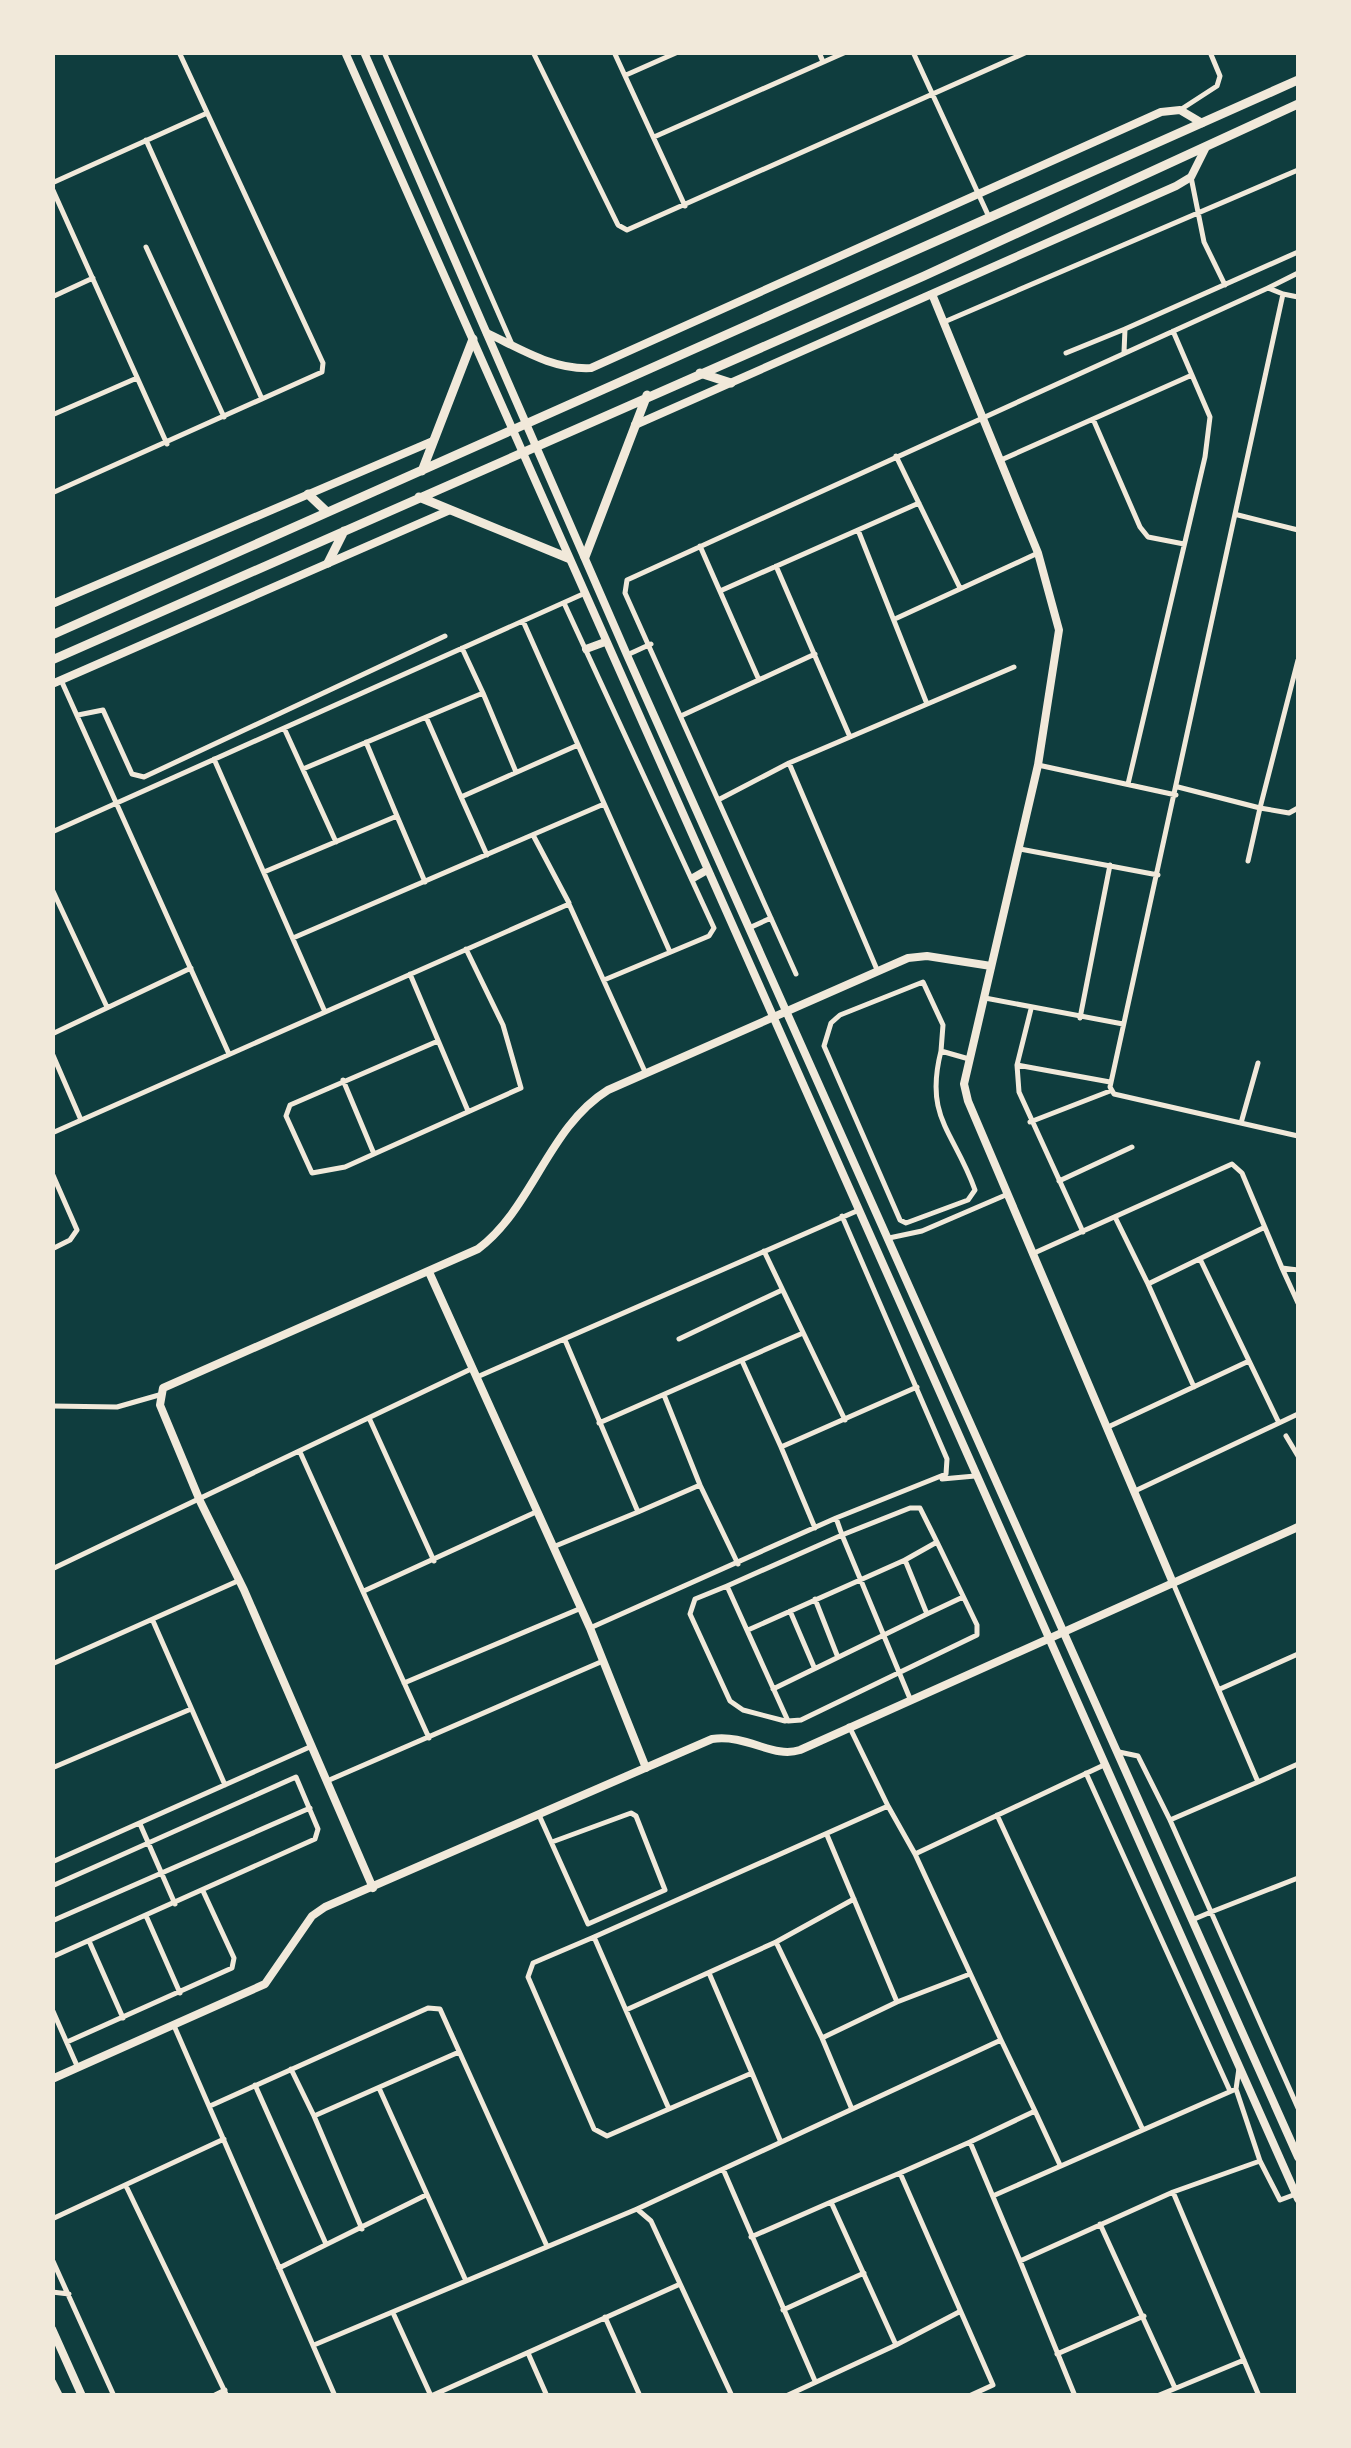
<svg xmlns="http://www.w3.org/2000/svg" width="1351" height="2448" font-family="Literata,serif">
<style>
.lines{fill:none;stroke-linecap:round;stroke-linejoin:round}
.minor{stroke:#f1e9da;stroke-width:5}
.tertiary{stroke:#f1e9da;stroke-width:8}
.secondary{stroke:#f1e9da;stroke-width:8}
.primary{stroke:#f1e9da;stroke-width:9}
</style>
<rect width="100%" height="100%" fill="#0f3d3e"/>
<g class="lines">
<!-- minor -->
<path class="minor" d="M384,52L511,342
M533,52L618,225L627,230L1027,52
M614,52L685,206
M819,52L823,62
M913,52L989,217
M52,53L54,52
M626,75L678,52
M1180,110L1217,86L1220,76L1210,52
M654,137L846,52
M146,140L262,399
M1191,177L1204,242L1225,285
M52,183L205,114
M52,188L167,444
M146,247L224,417
M1268,288L1298,273
M1283,294L1298,297
M52,297L93,278
M944,322L1298,170
M1124,352L1125,329L1298,252
M1066,353L1125,329
M52,415L137,378
M1093,419L1140,527L1148,537L1184,544
M896,456L960,588
M1001,460L1192,375
M52,493L322,372L323,363L179,52
M1238,515L1298,530
M858,530L927,704
M700,546L759,680
M776,566L850,737
M720,591L919,503
M564,603L714,928L709,936L604,980
M897,618L1038,553
M523,621L670,952
M462,648L483,693
M627,655L651,644
M61,680L229,1054
M78,715L103,710L132,774L144,777L445,636
M683,715L815,654
M426,717L461,797
M284,728L336,842
M366,742L397,816
M214,759L325,1012
M789,763L1014,667
M1038,765L1176,795
M303,769L483,693L516,772
M1128,784L1205,457L1210,417L1173,331
M1178,787L1260,808L1298,660
M718,800L789,763L878,972
M52,832L583,594
M533,835L569,903
M1020,849L1158,875
M487,855L461,797L578,745
M1248,861L1260,808L1289,813L1298,808
M264,872L397,816L425,882
M52,889L107,1007
M749,928L771,918
M293,938L604,804
M410,974L468,1111
M796,974L625,593L627,580L1268,288L1283,294L1110,1087L1114,1094L1298,1136
M985,998L1123,1024
M1031,1009L1017,1065L1019,1092L1083,1232
M1080,1018L1110,865
M52,1034L191,968
M438,1041L290,1105L286,1116L312,1173L345,1167L521,1088L503,1025L466,949
M941,1051C924,1118 954,1131 975,1190L968,1200L906,1223L900,1220L824,1046L831,1023L840,1015L923,982L943,1025L941,1051L969,1059
M52,1053L81,1120
M1017,1065L1110,1082
M343,1080L374,1154
M1030,1122L1110,1091
M1241,1123L1258,1063
M52,1133L569,904L646,1074
M52,1173L77,1230L70,1240L52,1249
M1059,1181L1132,1147
M1115,1217L1148,1284
M889,1238L922,1231L1008,1194
M764,1251L845,1420
M1032,1254L1232,1164L1242,1173L1282,1268
M1200,1259L1279,1423
M1298,1270L1282,1268L1298,1303
M679,1339L780,1291
M743,1363L781,1447
M477,1377L859,1210
M1194,1387L1148,1284L1263,1228
M664,1395L700,1485
M52,1406L117,1407L159,1395
M370,1420L434,1561
M599,1423L803,1333
M1108,1427L1249,1361
M1286,1436L1298,1456
M300,1452L429,1738
M942,1479L975,1476
M1137,1490L1298,1414
M638,1512L700,1485L738,1564
M836,1518L842,1535L727,1586L788,1721L801,1720L977,1635V1625L937,1542
M815,1528L781,1447L917,1387
M553,1547L638,1512L565,1340
M52,1569L471,1369
M1173,1583L1258,1782L1298,1764
M727,1586L695,1599L690,1614L730,1701L743,1710L785,1721
M366,1590L536,1512
M815,1599L837,1655
M790,1611L814,1667
M153,1621L225,1785
M590,1628L836,1518L946,1474L947,1459L842,1216
M748,1630L905,1560
M52,1664L240,1580
M404,1683L579,1609
M773,1689L927,1614
M1220,1689L1298,1654
M911,1701L842,1535L910,1508H920L937,1542L905,1560L927,1614L963,1597
M1119,1752L1138,1756L1170,1820
M52,1768L191,1709
M1086,1773L1230,2091
M327,1781L603,1661
M1258,1782L1170,1820L1211,1912L1298,1878
M888,1806L915,1854L1001,2040
M539,1815L588,1924L665,1890L636,1816L631,1813L552,1842
M997,1815L1142,2128
M140,1824L175,1904
M827,1835L897,2002L822,2038L851,2107
M915,1854L1104,1765
M52,1862L312,1746
M52,1886L296,1777L318,1829L315,1839L52,1957
M147,1918L180,1993
M1192,1920L1211,1912L1298,2108
M52,1921L310,1808
M594,1937L533,1963L528,1977L594,2129L607,2136L669,2109
M89,1941L123,2018
M709,1973L752,2073
M897,2002L970,1974
M52,2009L78,2068
M626,2010L776,1942
M175,2028L335,2396
M822,2038L776,1942L854,1899
M67,2042L232,1968L234,1958L203,1891
M1239,2068L1236,2089L1260,2161
M291,2069L314,2116
M255,2085L326,2244
M379,2088L466,2281
M210,2106L428,2008L440,2009L546,2244
M780,2140L752,2073L669,2109L594,1937L888,1806L849,1726
M970,2142L1035,2111L1060,2165
M723,2169L1001,2040L1035,2111
M900,2173L970,2142L1020,2261L1173,2192L1260,2161L1280,2200L1296,2194
M127,2188L227,2396
M1173,2192L1259,2396
M995,2195L1236,2089
M637,2209L723,2169L815,2381
M52,2219L224,2139
M1100,2224L1175,2388
M362,2229L314,2116L459,2052
M751,2237L831,2202
M52,2259L114,2396
M1020,2261L1075,2396
M279,2268L426,2195
M52,2292L69,2294
M783,2310L864,2273
M959,2312L896,2345L831,2202L900,2173L993,2385L969,2396
M394,2315L431,2396
M605,2317L640,2396
M314,2345L637,2209L651,2221L732,2396
M528,2353L547,2396
M1057,2354L1144,2316
M213,2396L225,2390
M431,2396L678,2285
M786,2396L896,2345
M1157,2396L1244,2360"/>
<!-- tertiary -->
<path class="tertiary" d="M932,294L1038,553L1059,630L1038,765L964,1084L968,1101L1173,1583
M487,333C521,349 553,370 591,368L1161,112L1180,110L1202,123
M635,425L1176,186L1191,177L1205,149
M52,604L433,441
M52,684L450,510
M429,1272L590,1628L646,1768
M373,1888L244,1590L200,1501L160,1405L163,1388L478,1249C533,1208 548,1127 608,1090L908,958L927,956L991,966
M52,2079L265,1984L312,1916L325,1907L712,1739C748,1734 773,1759 800,1750L1298,1527"/>
<!-- secondary -->
<path class="secondary" d="M345,52L1298,2199
M364,52L627,655L1298,2157
M586,649L605,642
M693,878L707,870
M52,2329L82,2396
M52,2382L59,2396"/>
<!-- primary -->
<path class="primary" d="M700,373L731,383
M422,471L473,339
M308,494L327,512
M419,497L568,558
M585,557L647,395
M328,563L344,531
M52,635L1298,80
M52,660L924,276L1298,104"/>
</g>
<!-- border -->
<rect width="1351" height="2448" fill="none" stroke="#f1e9da" stroke-width="110"/>
</svg>
